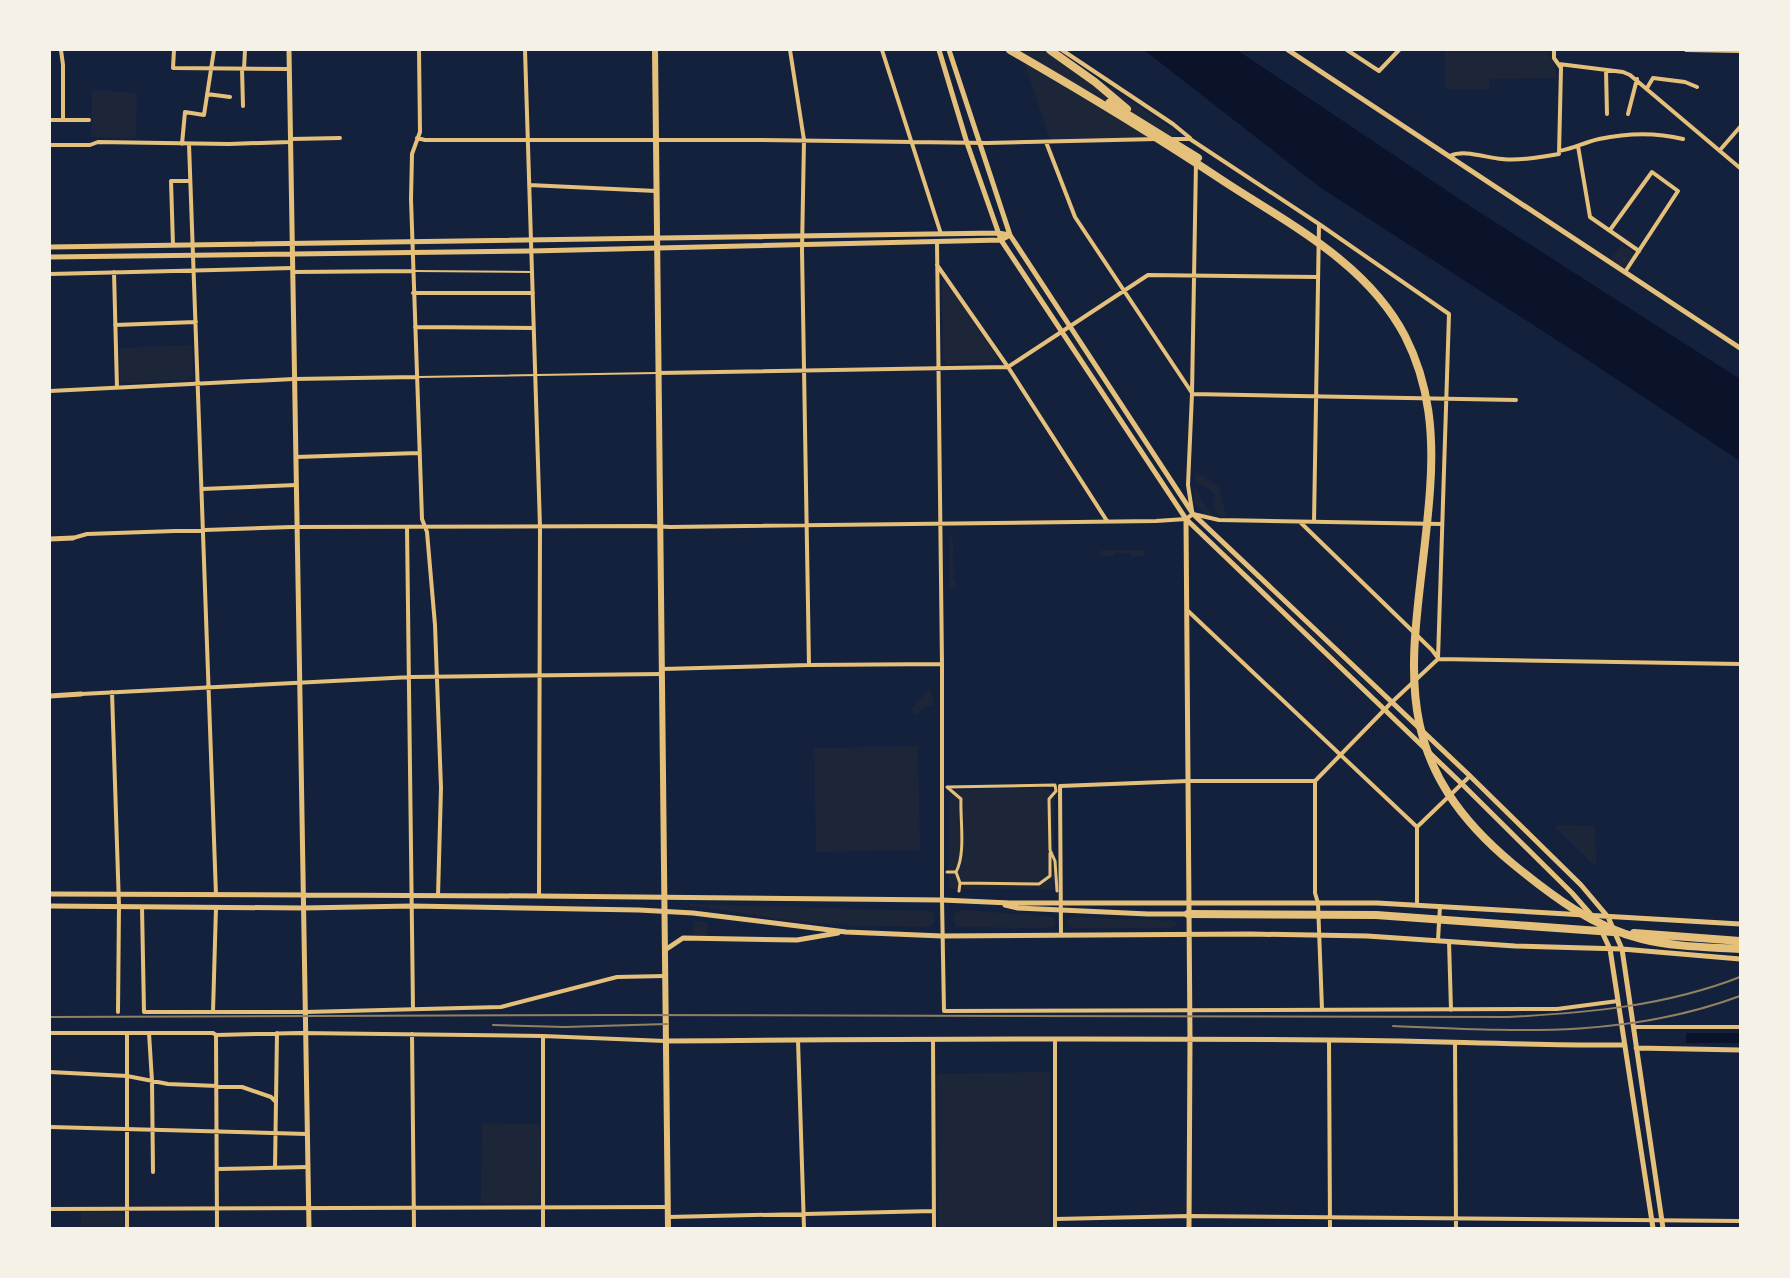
<svg xmlns="http://www.w3.org/2000/svg" width="1790" height="1278" font-family="Ubuntu,sans-serif">
<style>
.green{fill:#1d2539}
.water{fill:#0b132b}
.lines{fill:none;stroke-linecap:round;stroke-linejoin:round}
.service{stroke:#e5c07b;stroke-width:2}
.pedestrian{stroke:#e5c07b;stroke-width:3}
.minor{stroke:#e5c07b;stroke-width:4}
.tertiary{stroke:#e5c07b;stroke-width:5}
.primary{stroke:#e5c07b;stroke-width:6}
.motorway{stroke:#e5c07b;stroke-width:8}
.rail{stroke:#918062;stroke-width:2}
</style>
<rect width="100%" height="100%" fill="#14213d"/>
<!-- green -->
<path class="green" d="M1020,50H1050L1070,60L1178,133L1176,136L1053,141L1049,137Z
M1445,50L1546,51L1554,62L1557,78L1490,79L1489,89H1445Z
M92,90L137,93L136,136L134,138L91,137Z
M1621,246L1632,250L1633,256L1626,266H1620L1611,258Z
M1023,262L1052,309V310L1020,263Z
M946,281L997,357L994,362L947,364L943,359L942,283Z
M1075,342L1114,402V404L1072,343Z
M192,345L193,375L188,380L123,383L120,381L119,348Z
M1195,471L1219,487L1226,516H1219L1213,506L1215,494C1210,488 1201,487 1195,481Z
M1194,488C1200,492 1198,494 1201,500C1203,506 1210,510 1213,516L1206,515L1194,502Z
M950,532C952,539 956,549 952,557L954,561L952,566L955,571L952,577L955,581V587L950,588Z
M1221,544L1293,614V616L1220,547Z
M1103,550H1141L1144,551L1145,554L1142,556L1131,557V553H1114V556L1102,557L1099,553Z
M1303,623L1379,695L1378,697L1301,625Z
M930,689L934,705L926,706L917,715L911,709Z
M1401,714L1462,773L1461,775L1399,716Z
M918,746L920,850L816,852L814,748Z
M1473,783L1525,836V838L1471,786Z
M1043,788L1054,793V889H949V790Z
M1556,825L1595,826L1596,865L1593,864L1556,828Z
M690,904L929,911L934,913L935,920L933,925L928,927C887,926 845,926 804,922C765,918 728,909 690,906Z
M961,910L1046,916L1054,918L1056,923L1054,927L1049,928L957,927L953,921C954,915 955,911 961,910Z
M1071,917L1174,921L1177,923L1178,925L1170,928H1072L1067,923Z
M694,921L708,922L707,935H694Z
M1050,1072V1228H938L937,1074Z
M484,1123L540,1124L541,1200L538,1204L481,1203L482,1125Z
M81,1212H120L124,1216V1228H81Z"/>
<!-- water -->
<path class="water" d="M1144,50H1237L1470,206L1740,379V461L1586,359L1321,188Z
M1686,1033H1740V1043H1686Z"/>
<g class="lines">
<!-- service -->
<path class="service" d="M415,271L532,272
M419,377L656,373"/>
<!-- pedestrian -->
<path class="pedestrian" d="M947,872H956C966,854 960,819 961,799L947,787L1055,785L1056,791L1049,799L1050,850L1055,861L1057,891
M956,872L960,883L959,891
M960,883L1039,884L1050,876V853"/>
<!-- minor -->
<path class="minor" d="M61,50L63,65V120
M174,50L173,68L289,69
M419,50L420,132L412,154L411,199L422,519L427,532L435,625L441,788L438,896
M525,50L540,527L539,896
M790,50L804,140L802,250L809,665
M882,50L941,234
M1062,50L1173,124L1190,138
M1347,50L1379,71L1399,50
M1686,50L1740,51
M1559,64L1623,72L1630,75L1740,168
M242,69L243,106
M244,69L245,50
M1606,70L1607,114
M1647,88L1653,78L1685,82L1697,87
M207,94L230,97
M1628,114L1637,79
M50,120H89
M417,138L425,140H761L987,143L1157,139
M291,139L340,138
M1170,139H1190L1319,224L1449,314L1438,659
M1046,142L1075,217L1192,393
M182,144L185,112L204,115L214,50
M189,144L216,895
M50,145H90L98,142L229,144L290,142
M1578,146L1590,217L1639,251
M1720,150L1740,127
M1559,151C1573,149 1585,142 1599,139C1627,133 1655,132 1683,139
M1450,156C1465,149 1486,158 1502,159C1520,161 1540,157 1559,154L1561,68L1554,58V50
M529,185L656,191
M1610,230L1652,172L1678,191L1625,272
M937,242L942,664V900L944,1011L1557,1009L1618,1001
M173,245L171,181H190
M937,265L1008,367L1107,521
M114,272L117,388
M293,272L412,271
M50,274L292,268
M413,293H533
M115,325L196,322
M415,327L534,328
M658,373L1008,367L1148,275L1318,277
M50,391L294,379L416,377
M1192,394L1516,400
M296,457L418,453
M202,489L296,485
M1192,511L1188,485L1192,394L1196,162
M1300,522L1432,650L1438,658
M1314,522L1319,224
M407,527L413,1009
M73,538L87,534L292,527L649,526L670,527L1156,521L1186,519L1193,514L1219,520L1441,524
M1187,610L1417,827
M662,669L809,665L942,664
M112,692L119,906L118,1012
M81,694L412,677L662,674
M1315,781V893L1318,903L1322,1009
M1417,905V827L1470,776
M142,907L144,1012H305L501,1007L617,977L665,976
M1061,934L1060,786L1188,781H1315L1392,702L1438,659L1740,664
M1438,940L1440,906
M1449,941L1451,1010
M213,1012L216,907
M1634,1027H1740
M50,1033H213L216,1035L300,1033L543,1036L665,1041
M149,1033L152,1081L153,1172
M412,1034L414,1228
M216,1035L217,1228
M543,1036V1228
M933,1039L934,1228
M1055,1039V1228
M798,1040L804,1228
M1329,1040L1330,1228
M1455,1043L1456,1228
M50,1072L127,1076L168,1084L242,1087L271,1097L276,1102
M50,1127L307,1134
M275,1168L277,1033
M218,1169L308,1167
M50,1209L668,1207
M668,1217L934,1211
M1055,1219L1189,1216L1740,1221
M127,1228V1033"/>
<!-- tertiary -->
<path class="tertiary" d="M289,50L309,1228
M939,50L967,143L1001,240L1186,519L1462,784L1572,893L1593,917
M949,50L1010,235L1193,514L1470,776L1581,885L1608,917L1622,949L1663,1228
M1288,50L1740,348
M50,247L998,233L1010,235
M50,257L531,251L1001,240L1010,235
M1186,519L1190,1039L1189,1228
M50,539L73,538
M50,696L81,694
M50,894L539,896L942,900L1010,903H1377L1740,924
M1005,905L1018,908L1148,914H1188
M50,906L303,908L412,906L639,910L693,913L846,932L942,936L1250,934L1367,936L1515,946L1622,949L1740,959
M1601,930L1610,949L1653,1228
M665,950L683,938L797,940L838,933
M666,1041C886,1039 1106,1038 1326,1040C1426,1040 1525,1046 1625,1045
M1636,1048L1740,1050"/>
<!-- primary -->
<path class="primary" d="M655,50L668,1228"/>
<!-- motorway -->
<path class="motorway" d="M1010,50C1083,92 1157,137 1228,184C1293,226 1368,265 1405,336C1430,385 1434,436 1430,490C1419,645 1373,748 1513,864C1552,896 1593,927 1642,939C1674,947 1708,947 1740,949
M1050,50L1095,82L1127,109
M1109,103L1198,158
M1188,914L1376,915L1613,932
M1634,933L1740,941"/>
<!-- rail -->
<path class="rail" d="M50,1017L610,1015L1508,1017C1587,1013 1666,1006 1740,977
M493,1025L565,1027L667,1024
M1393,1026C1514,1031 1624,1039 1740,996"/>
</g>
<!-- border -->
<rect width="1790" height="1278" fill="none" stroke="#f6f1e7" stroke-width="102"/>
</svg>
